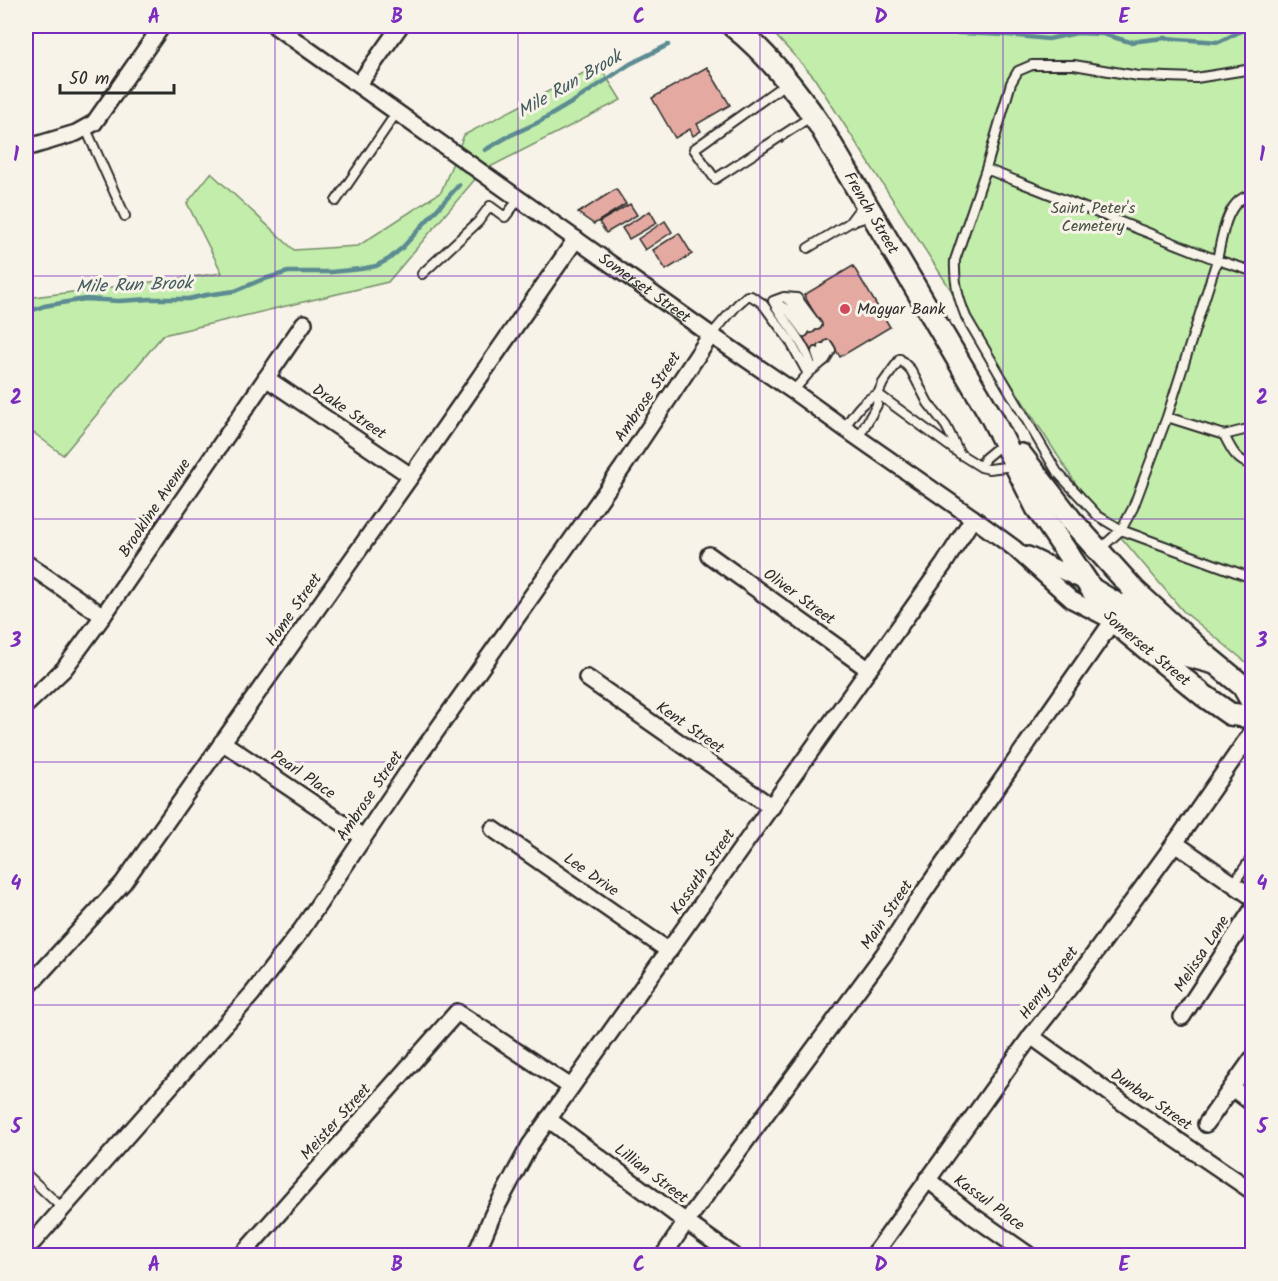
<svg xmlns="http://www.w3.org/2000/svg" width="1278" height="1281" font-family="Kalam,sans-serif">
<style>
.green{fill:#c2edaa;stroke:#768c6a;stroke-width:1.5}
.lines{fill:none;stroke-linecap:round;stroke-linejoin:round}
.stream{stroke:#5b8b92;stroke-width:4.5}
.building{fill:#e4aaa1;stroke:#2b2b2b;stroke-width:1.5}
.service-casing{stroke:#2b2b2b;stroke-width:12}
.minor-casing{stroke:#2b2b2b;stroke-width:20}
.secondary-casing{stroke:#2b2b2b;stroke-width:26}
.service{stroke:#f7f3e8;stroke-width:8}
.minor{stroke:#f7f3e8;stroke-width:15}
.secondary{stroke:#f7f3e8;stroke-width:21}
.grid{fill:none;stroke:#7b2cbf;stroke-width:1.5;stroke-opacity:0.55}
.poi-dot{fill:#d1495b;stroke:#f7f3e8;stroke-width:2}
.labels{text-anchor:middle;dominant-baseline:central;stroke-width:6;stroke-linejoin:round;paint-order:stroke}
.park-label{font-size:16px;fill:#495244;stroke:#f7f3e8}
.street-label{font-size:16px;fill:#2b2b2b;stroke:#f7f3e8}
.poi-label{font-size:16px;fill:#2b2b2b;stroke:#f7f3e8;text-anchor:start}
.water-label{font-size:18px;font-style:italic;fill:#435b5f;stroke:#f7f3e8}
.neatline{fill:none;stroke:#7b2cbf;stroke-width:2}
.grid-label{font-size:20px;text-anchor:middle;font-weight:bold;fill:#7b2cbf}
</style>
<rect width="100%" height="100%" fill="#f7f3e8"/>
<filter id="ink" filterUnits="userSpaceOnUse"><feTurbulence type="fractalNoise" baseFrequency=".0167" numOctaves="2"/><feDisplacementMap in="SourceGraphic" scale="12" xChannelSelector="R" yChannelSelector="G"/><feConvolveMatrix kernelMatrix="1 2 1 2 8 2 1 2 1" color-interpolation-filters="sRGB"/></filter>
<g filter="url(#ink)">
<!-- green -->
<path class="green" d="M767,26H1252V667L1183,611L1076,484L813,76Z
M599,65L621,100L482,171L388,282L163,335L63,455L26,427V298L222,273L187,203L211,173L294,250L358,246L441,192L464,135Z"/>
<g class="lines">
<!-- stream -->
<path class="stream" d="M801,26C823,30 844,29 866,26
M874,26L891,30L1008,35L1048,39L1077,33L1103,34L1130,42L1164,38L1219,42L1251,26
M485,150L509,136L539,122L576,100L630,64L668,45
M26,313L44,306L85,299L119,301L151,299H188L206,295L235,291L261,280L288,272H331L361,269L376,266L389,259L403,247L459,185"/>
</g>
<!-- building -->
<path class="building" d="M707,67L730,105L697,124L701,131L693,136L690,129L675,138L652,98Z
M616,189L626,204L594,224L578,213Z
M630,204L637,215L606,233L599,222Z
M650,211L657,223L629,239L622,228Z
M665,221L672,232L645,250L638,239Z
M679,233L692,254L666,270L653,250Z
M853,266L890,327L840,357L832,343L809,356L797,337L820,323L804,295Z"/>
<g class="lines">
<defs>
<path id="service" d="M788,82L694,149L715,179L812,116
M86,129L125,216
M986,169L1011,83L1018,71L1032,65H1074L1138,76L1196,78L1252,69
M1252,195C1226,198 1222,238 1217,260L986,169L955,260C954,283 958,297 966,317L1057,472L1098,516L1121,530L1133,508L1167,417L1224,435L1252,428
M336,201L397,112
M864,203L849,223L870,216
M808,248L849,223
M422,274L478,222L490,206L505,217L519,199
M784,297L797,298L817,325
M776,303L788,310L804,332
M811,328L794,305L784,297L773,301C786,325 806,343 812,369
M711,335L738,304L747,296H751L762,303L790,341L808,374L793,391
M825,360L831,350L828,345
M820,364L825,360L823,348
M811,371L820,364L816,352
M1167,417L1217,260L1252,271
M844,428C855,413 860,402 878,394L877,405L858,438
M1224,435C1231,449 1236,461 1252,465
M960,454L878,394L883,383L900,359L911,370L928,403L946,426L960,454L981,467L989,469L1014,466
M981,467L985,458L1002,444
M1099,550L1121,530L1252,578
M1234,883L1252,857
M26,1174L62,1208"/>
<g id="minor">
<path id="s1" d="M275,26L711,335L793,391L844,428L973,518L1014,548L1072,600L1111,620"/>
<path d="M359,84L400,26"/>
<path d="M26,148L76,133L94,123L162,26"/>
<path d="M266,378L411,476"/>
<path d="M709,555L868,669"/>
<path d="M1028,555L1089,584L1124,605"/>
<path d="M26,563L103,616"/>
<path d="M587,678L772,807"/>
<path d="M26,705L64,669L103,616L304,323"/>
<path d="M222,742L363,837"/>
<path d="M493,829L669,951"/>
<path d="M1175,843L1252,897"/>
<path d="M26,989L123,883L411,476L576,239"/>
<path d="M1182,1017L1252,910"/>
<path d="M1031,1036L1126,1105L1252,1191"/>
<path d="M1232,1088L1252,1103"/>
<path d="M548,1119L686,1222L734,1256"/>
<path d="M1206,1124L1252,1059"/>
<path d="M927,1179L973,1216L1030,1256"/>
<path d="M26,1250L252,994L302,929L413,764L623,467L711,335"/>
<path d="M241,1256L457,1012L571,1087"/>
<path d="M475,1256L493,1214L530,1145L944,564L973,518"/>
<path d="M663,1256L686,1222L884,954L919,899L1119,612"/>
<path d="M873,1256L1031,1036L1073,983L1175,843L1252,732"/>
</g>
<g id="secondary">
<path id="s2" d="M733,26C767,53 794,87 819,124L991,416L1037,508L1113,621L1203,695L1230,714L1252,717"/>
<path d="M1021,455L1071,520L1134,590L1203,653L1243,686L1252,702"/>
<path d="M1124,605L1146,626L1181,654L1211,662"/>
</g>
</defs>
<!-- service casing -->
<use href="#service" class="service-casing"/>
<!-- minor casing -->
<use href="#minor" class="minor-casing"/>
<!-- secondary casing -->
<use href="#secondary" class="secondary-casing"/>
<!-- service -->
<use href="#service" class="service"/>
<!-- minor -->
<use href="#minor" class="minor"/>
<!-- secondary -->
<use href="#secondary" class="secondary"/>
</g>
</g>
<!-- grid -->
<path class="grid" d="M275,26V1256M518,26V1256M760,26V1256M1003,26V1256M26,276H1252M26,519H1252M26,762H1252M26,1005H1252"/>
<!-- markers -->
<circle class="poi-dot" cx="845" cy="309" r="6"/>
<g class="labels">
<!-- park labels -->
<g class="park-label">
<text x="1093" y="208">Saint Peter's<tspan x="1093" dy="18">Cemetery</tspan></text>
</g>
<!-- street labels -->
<g class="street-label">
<text stroke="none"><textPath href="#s2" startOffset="234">French Street</textPath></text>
<text stroke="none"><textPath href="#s1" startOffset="453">Somerset Street</textPath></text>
<text transform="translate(648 397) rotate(-56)">Ambrose Street</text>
<text transform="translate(349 412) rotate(34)">Drake Street</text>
<text transform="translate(155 508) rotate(-56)">Brookline Avenue</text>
<text transform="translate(799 597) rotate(36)">Oliver Street</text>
<text transform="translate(294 610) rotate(-55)">Home Street</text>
<text stroke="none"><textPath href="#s2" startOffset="752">Somerset Street</textPath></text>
<text transform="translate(690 728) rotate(35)">Kent Street</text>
<text transform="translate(303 775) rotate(34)">Pearl Place</text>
<text transform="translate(370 796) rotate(-56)">Ambrose Street</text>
<text transform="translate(703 872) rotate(-55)">Kossuth Street</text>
<text transform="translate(591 875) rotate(35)">Lee Drive</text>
<text transform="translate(887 915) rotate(-56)">Main Street</text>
<text transform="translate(1202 954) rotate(-57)">Melissa Lane</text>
<text transform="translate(1049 983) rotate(-53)">Henry Street</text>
<text transform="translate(1151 1100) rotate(35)">Dunbar Street</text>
<text transform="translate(336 1122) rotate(-48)">Meister Street</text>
<text transform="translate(651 1174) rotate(37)">Lillian Street</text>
<text transform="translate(989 1203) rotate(36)">Kassul Place</text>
</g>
<!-- poi labels -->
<g class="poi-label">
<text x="857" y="309">Magyar Bank</text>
</g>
<!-- water labels -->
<g class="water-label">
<text transform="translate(570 85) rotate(-30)">Mile Run Brook</text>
<text transform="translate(134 286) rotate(-2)">Mile Run Brook</text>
</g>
</g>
<!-- margin -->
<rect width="1278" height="1281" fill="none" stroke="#f7f3e8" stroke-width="66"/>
<!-- scale -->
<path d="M60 84v9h114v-9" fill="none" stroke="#2b2b2b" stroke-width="3"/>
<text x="69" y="84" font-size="18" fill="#2b2b2b" stroke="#f7f3e8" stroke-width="4.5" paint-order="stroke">50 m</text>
<rect x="33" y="33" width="1212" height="1215" class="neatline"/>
<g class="grid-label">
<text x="154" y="23">A</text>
<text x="397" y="23">B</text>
<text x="639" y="23">C</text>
<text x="881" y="23">D</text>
<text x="1124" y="23">E</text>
<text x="16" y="161">1</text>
<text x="1262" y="161">1</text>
<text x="16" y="404">2</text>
<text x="1262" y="404">2</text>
<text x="16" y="647">3</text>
<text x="1262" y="647">3</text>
<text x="16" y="890">4</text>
<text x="1262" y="890">4</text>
<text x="16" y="1133">5</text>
<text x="1262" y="1133">5</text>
<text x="154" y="1271">A</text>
<text x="397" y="1271">B</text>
<text x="639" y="1271">C</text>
<text x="881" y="1271">D</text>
<text x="1124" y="1271">E</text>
</g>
</svg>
